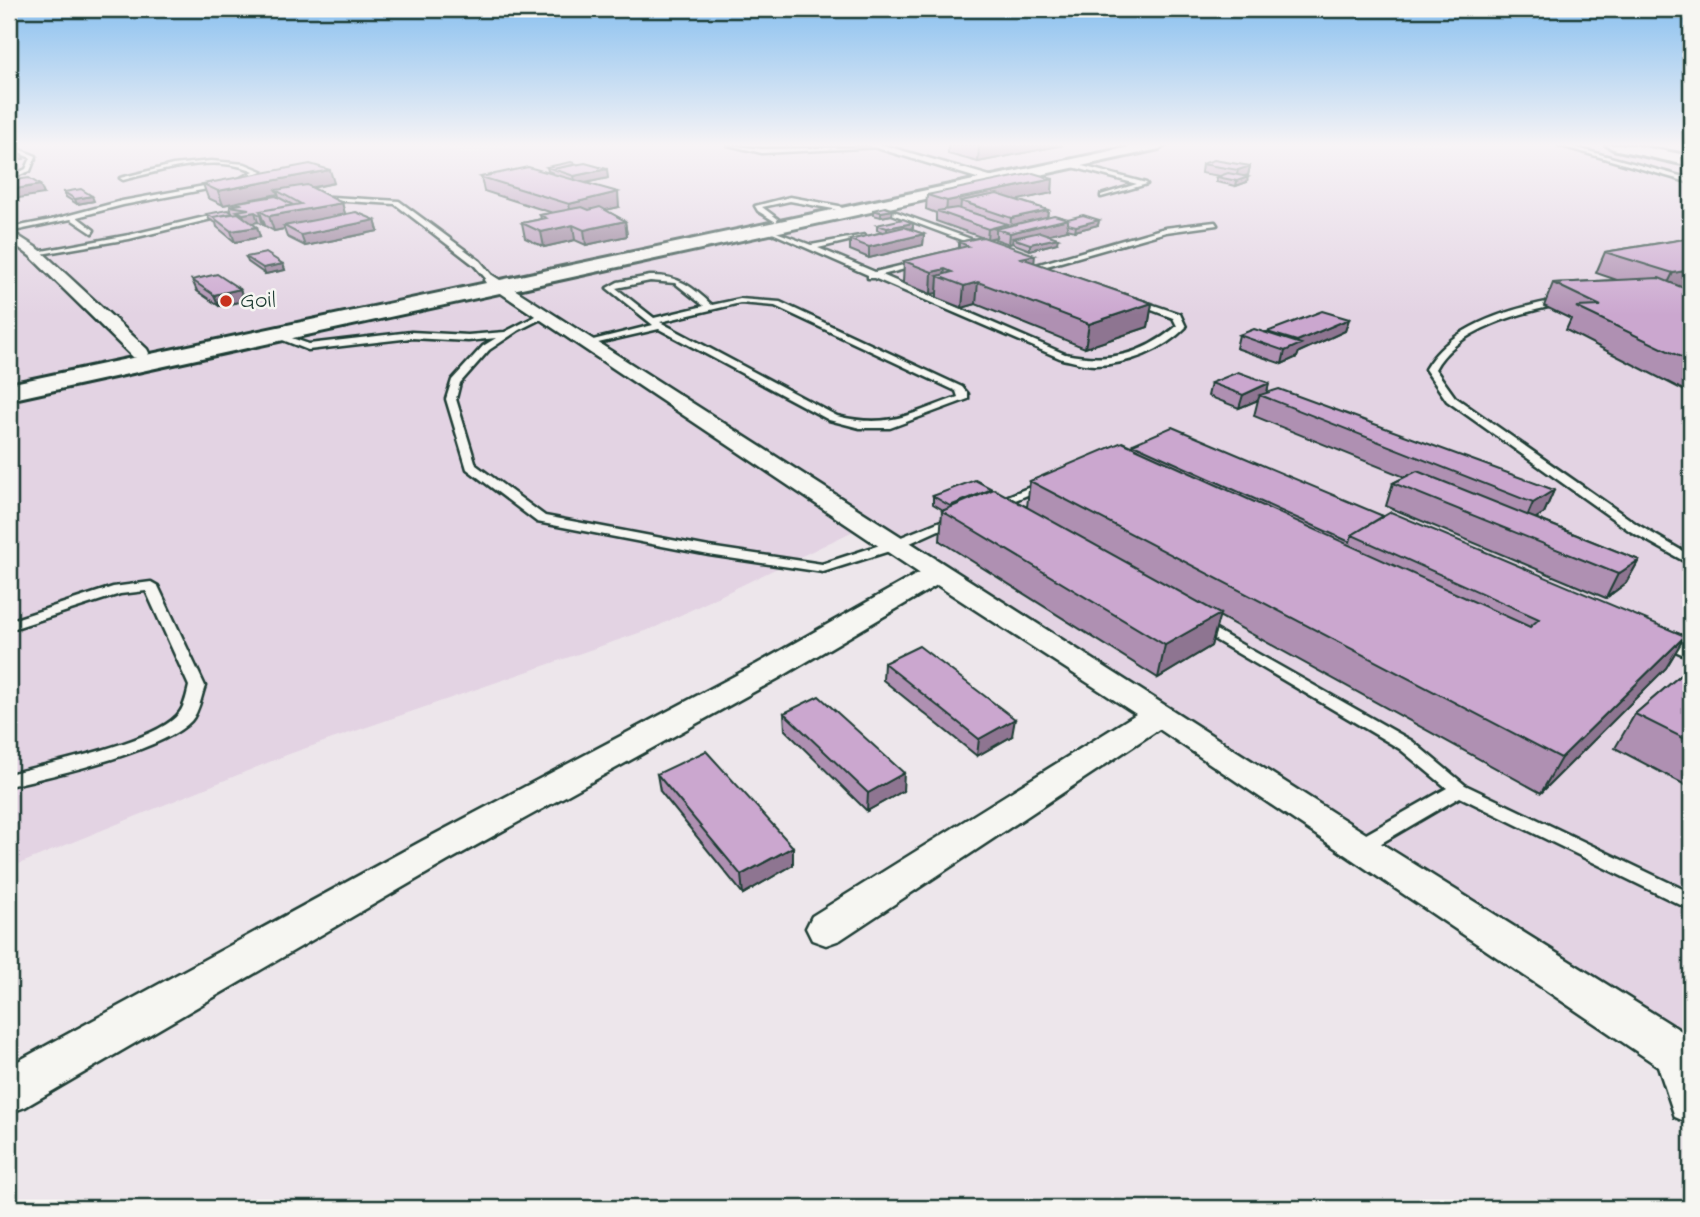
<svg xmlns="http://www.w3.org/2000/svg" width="1700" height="1217" font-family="'Indie Flower',sans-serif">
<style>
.built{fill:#e3d3e3}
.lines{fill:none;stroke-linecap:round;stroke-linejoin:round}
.service-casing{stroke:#1f3d34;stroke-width:5}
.minor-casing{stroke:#1f3d34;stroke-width:5}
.secondary-casing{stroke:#1f3d34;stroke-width:6}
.service{fill:#f6f6f2;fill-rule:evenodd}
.minor{fill:#f6f6f2;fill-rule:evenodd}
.secondary{fill:#f6f6f2;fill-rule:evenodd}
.wall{fill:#af90b2;stroke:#1f3d34;stroke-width:2;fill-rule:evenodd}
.shaded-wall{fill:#8e7591;stroke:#1f3d34;stroke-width:2}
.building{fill:#cba7cf;stroke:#1f3d34;stroke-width:2}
.poi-dot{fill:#c8321e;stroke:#f6f6f2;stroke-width:2.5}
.labels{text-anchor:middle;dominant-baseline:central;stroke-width:5;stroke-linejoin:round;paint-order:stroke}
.far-poi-label{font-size:24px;fill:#1f3d34;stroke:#f6f6f2;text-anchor:start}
</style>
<rect width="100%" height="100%" fill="#ede6eb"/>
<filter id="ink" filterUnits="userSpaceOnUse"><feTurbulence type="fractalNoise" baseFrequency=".0143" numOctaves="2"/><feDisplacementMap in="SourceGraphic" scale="14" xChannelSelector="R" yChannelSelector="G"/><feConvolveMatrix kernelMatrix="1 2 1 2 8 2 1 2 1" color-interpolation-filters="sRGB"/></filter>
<g filter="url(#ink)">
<!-- built -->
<path class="built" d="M9,145H428L469,154L523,145H1586L1691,169V1051L878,519L656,627L289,754L9,868Z"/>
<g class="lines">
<defs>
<path id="service" d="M9,145L36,156L30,171L14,177V175L26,169L31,158L9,149Z
M728,145L762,149L881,147L762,153Z
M1558,145H1566L1691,179V183Z
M211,161L245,164L262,171L239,183L123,205L77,217L94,230L92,233L71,219L9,232V228L51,220L122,201L237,180L254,171C213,154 164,170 123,180L120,178L173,165Z
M1071,163L1146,183L1147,184L1101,197V195L1137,184L1069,166Z
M315,196L399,201L480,261L496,280L489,282L474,265L395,204L313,199Z
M790,197L839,206L842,208L839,210L790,201L762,207L778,219L776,222L758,211L755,206Z
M876,206H880L990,246L983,248L876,208Z
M226,212L228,215L129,239L35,255L31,253L129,235Z
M1215,222L1217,225L1166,232L1043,267L1036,265L1165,228Z
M768,229L811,245L865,235V237L818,248L875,272L924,260V264L882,275L1065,354C1109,363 1142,355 1177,326L1173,318L1133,303V299H1136L1180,314L1186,327C1164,350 1127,365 1095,365C1084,365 1073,361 1062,359L874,278H868V275L768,231Z
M650,276C678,275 693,287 712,305L740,299L780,302L962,387L968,394V399L890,428H860L829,420L659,329L585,346V342L653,325L607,288L618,282ZM650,281L675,283L704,306L654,318L616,288ZM740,303L775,306L956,391L958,397C910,414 888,429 837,416L660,322Z
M1563,299H1566V303C1523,312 1457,328 1435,369L1455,397L1638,525L1691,556V565L1630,531L1447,401L1425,369C1451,324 1515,307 1563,299Z
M540,314L547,316L519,330L489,350L460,383L456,399L476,465L545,516L709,547L822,564L889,542L953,516H961L963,519L899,548L823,572L709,555L537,522L467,469L446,399L452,380L483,346L496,338L468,341L411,338L308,350L270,335L274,332L309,344L411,332L468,335L505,332Z
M1045,481L1051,484L1049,486L996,508H988L986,505Z
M151,582L158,586L205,686C201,697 199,712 191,721C163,751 51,776 9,786V774C45,764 160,742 180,712C185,705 187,694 189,686L146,591L120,594L9,630V621L113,587Z
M1200,621L1412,741L1465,785L1691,893V910L1460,797L1366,852L1359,854L1352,852L1350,847L1352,842L1447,788L1400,749L1195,628L1193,625L1195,622Z
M1669,638L1691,647V658L1664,646L1662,643Z"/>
<path id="minor" d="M867,145H883L1007,181L997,184Z
M9,230L40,250L147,349L149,353L147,357H133L30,256L9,240Z
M492,275L1371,837L1691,1037V1124L1675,1117L1658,1066L1159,729L840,940L826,945L812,940L806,928L812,916L1136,714L937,585L779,678L448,861L25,1107L9,1113V1066L422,841L757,664L919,573L486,283L484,280Z"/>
<path id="secondary" d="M1139,145H1166L1159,149L9,400V384Z
M1606,145H1634L1691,156V166L1613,149Z"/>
</defs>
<!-- service casing -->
<use href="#service" class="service-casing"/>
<!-- minor casing -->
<use href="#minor" class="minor-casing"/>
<!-- secondary casing -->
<use href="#secondary" class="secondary-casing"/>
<!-- service -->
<use href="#service" class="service"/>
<!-- minor -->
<use href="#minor" class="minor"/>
<!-- secondary -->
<use href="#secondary" class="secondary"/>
</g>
<!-- wall -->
<path class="wall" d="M948,145H1063L978,162L948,154Z
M1202,164L1250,166L1248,175L1244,176L1247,182L1236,186L1216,182L1217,177L1220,176L1201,173Z
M547,167L608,178L584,183L619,207L605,210L625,221L627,236L586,245L575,240L544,247L525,238L522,223L541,219L540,215L553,213L484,191L481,177L553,174V173L548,171Z
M334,183L312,188L342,203L345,214L375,220L378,231L305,246L287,237L284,229L274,231L258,222L252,223L260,237L235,242L217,227L216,223L209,219L207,214L232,213L230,206L239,204L238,202L223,205L208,198L203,184ZM278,194L279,197L246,201Z
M64,192L94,201L77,204L66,197Z
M1052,193L1017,200L1048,210L1047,217L1068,219L1099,220L1098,225L1075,231L1067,229V230L1047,234L1057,243L1030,250L1012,243L1009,244L995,239L996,237L988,239L1034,263L1152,303L1148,327L1085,348L976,304L962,308L937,298V293L931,294L903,283L904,261L959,248V242L981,237L936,221V213L926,209L927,195Z
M873,210L892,215L881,217L873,215Z
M913,223V228L908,229L924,234L923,245L869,258L850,250V240L883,232L877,230V225Z
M1691,238V394L1566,330L1571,319L1544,306L1553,283L1617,280L1596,273L1605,252Z
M246,257L283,264L285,270L265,274L248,262Z
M192,280L244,301L219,306L197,291Z
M1349,319L1345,331L1299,352L1297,357L1282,364L1236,348L1239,335L1267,333V332Z
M1211,383H1269L1267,393L1554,490L1544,513L1535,518L1639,560L1626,583L1606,598L1386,506L1393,483L1405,477L1254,416L1258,400L1239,408L1208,396Z
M1133,444L1383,516L1685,636L1666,668L1541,793L1219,616L1211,646L1158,678L940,541L942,511L943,510L933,504V496L992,489L1027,507L1030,481L1132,446Z
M884,663L1012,736L977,756L883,680Z
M1691,666V788L1615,748L1635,714Z
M784,713L903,791L867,811L785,730Z
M657,774L793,847V865L743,894L660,791Z"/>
<!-- shaded-wall -->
<path class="shaded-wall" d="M983,145H1063L978,162L979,146Z
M22,154L24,159L9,161V156Z
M1250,166L1248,175L1236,179L1238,170Z
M607,169L608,178L576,185L574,176Z
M330,170L334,183L282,193L276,190L278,194L223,205L218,191Z
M1248,177L1247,182L1236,186L1237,181Z
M1053,179L1052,193L981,208L961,201L960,213L946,214L947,201Z
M40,185L44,194L13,199L9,190Z
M618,192L619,207L571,218L569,204Z
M92,196L94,201L77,204L75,199Z
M342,203L346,217L284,226V229L274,231L269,216Z
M893,210L892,215L881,217V212Z
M1048,210L1046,224L1010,233L1011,218Z
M255,212L258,222L246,224L243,214Z
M260,215H261L265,225H263Z
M1068,219L1067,230L1020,241L1013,238L1012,243L1009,244L1010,233Z
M375,220L378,231L305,246L301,235Z
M1099,220L1098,225L1075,231L1076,226Z
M625,221L627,236L586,245L584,230Z
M913,223V228L887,233V228Z
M1007,224V232L996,229V237L987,239L988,229Z
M573,225L575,240L544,247L541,232Z
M257,227L260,237L235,242L231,231Z
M924,234L923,245L869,258V247Z
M1058,238L1057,243L1030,250V244Z
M1035,255L1033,276L1021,258Z
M283,264L285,270L265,274L263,268Z
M945,269L944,278L938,276L937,293L931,294L932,272Z
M1691,270V285L1689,290L1662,295L1673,273Z
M978,282L976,304L962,308L964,286Z
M240,289L244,301L219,306L214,295Z
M1152,303L1148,327L1085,348L1089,324Z
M1349,319L1345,331L1299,352L1297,357L1282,364L1285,351L1295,346L1297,341Z
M1269,383L1266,397L1260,395L1258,400L1239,408L1243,395Z
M1554,490L1544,513L1523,526L1533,503Z
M1639,560L1626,583L1606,598L1618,574Z
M1220,614L1211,646L1158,678L1165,645Z
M1685,636L1666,668L1541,793L1561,758Z
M1015,719L1012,736L977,756L979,739Z
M904,773L903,791L867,811L868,793Z
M793,847V865L743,894L741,875Z"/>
<!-- building -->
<path class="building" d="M9,150L22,154L9,156Z
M1214,160L1250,166L1238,170L1202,164Z
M571,162L577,164L553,169L547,167Z
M585,163L607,169L574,176L553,169Z
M310,164L330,170L218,191L203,184Z
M528,167L618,192L569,204L481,177Z
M1033,173L1053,179L947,201L927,195Z
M1228,173L1248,177L1237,181L1217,177Z
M29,178L40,185L9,190V181Z
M307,185L342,203L269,216L260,211L301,204L276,190Z
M81,189L92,196L75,199L64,192Z
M997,194L1048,210L1011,218L961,201Z
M276,196L293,205L260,211L261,215H260L255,212L243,214L237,211L249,209L230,206L241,204L238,202Z
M582,207L589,210L600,207L625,221L584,230L573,225L541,232L522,223L546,218L540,215Z
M885,207L893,210L881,212L873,210Z
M957,208L1007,224L988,229L937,211Z
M228,210L233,213L213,217L214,218L207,214Z
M356,212L375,220L301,235L284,226Z
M238,213L257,227L231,231L213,217Z
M1054,215L1068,219L1010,233L996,229Z
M1083,215L1099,220L1076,226L1068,224V219L1060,221Z
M903,219L913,223L887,228L877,225Z
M904,227L924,234L869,247L850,240Z
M1040,232L1058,238L1030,244L1013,238Z
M983,237L1035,255L1021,258L1152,303L1089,324L978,282L964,286L938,276L952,272L945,269L932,272L904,261L968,246L959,242Z
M1691,238V270L1673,273L1605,252Z
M266,253L283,264L263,268L246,257Z
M217,274L240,289L214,295L192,280Z
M1659,278L1691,291V362L1576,307L1601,306L1553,283Z
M1322,311L1349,319L1297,341L1267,332Z
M1254,329L1301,344L1285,351L1239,335Z
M1238,372L1269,383L1243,395L1211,383Z
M1279,389L1554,490L1533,503L1260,395Z
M1172,427L1383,516L1352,535L1350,542L1133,444Z
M1122,442L1530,627L1539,619L1352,535L1391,512L1685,636L1561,758L1030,481Z
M1417,471L1639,560L1618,574L1393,483Z
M975,480L992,489L950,506L933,496Z
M994,489L1220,614L1165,645L942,511Z
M919,646L1015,719L979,739L884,663Z
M1691,666V742L1635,714Z
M819,696L904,773L868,793L784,713Z
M706,751L793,847L741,875L657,774Z"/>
</g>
<!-- sky -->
<linearGradient id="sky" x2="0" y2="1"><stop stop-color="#89c0ef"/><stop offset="0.46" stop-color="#f7f4f6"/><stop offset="1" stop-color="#f7f4f6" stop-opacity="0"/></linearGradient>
<rect width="1700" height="315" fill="url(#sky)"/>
<!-- markers -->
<circle class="poi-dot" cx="226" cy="301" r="7"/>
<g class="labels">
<!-- far-poi labels -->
<g class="far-poi-label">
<text x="240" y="301">Goil</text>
</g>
</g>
<!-- margin -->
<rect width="1700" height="1217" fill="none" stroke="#f6f6f2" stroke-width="35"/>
<rect x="18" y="18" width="1665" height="1182" fill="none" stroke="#1f3d34" stroke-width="2.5" filter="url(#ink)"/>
</svg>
